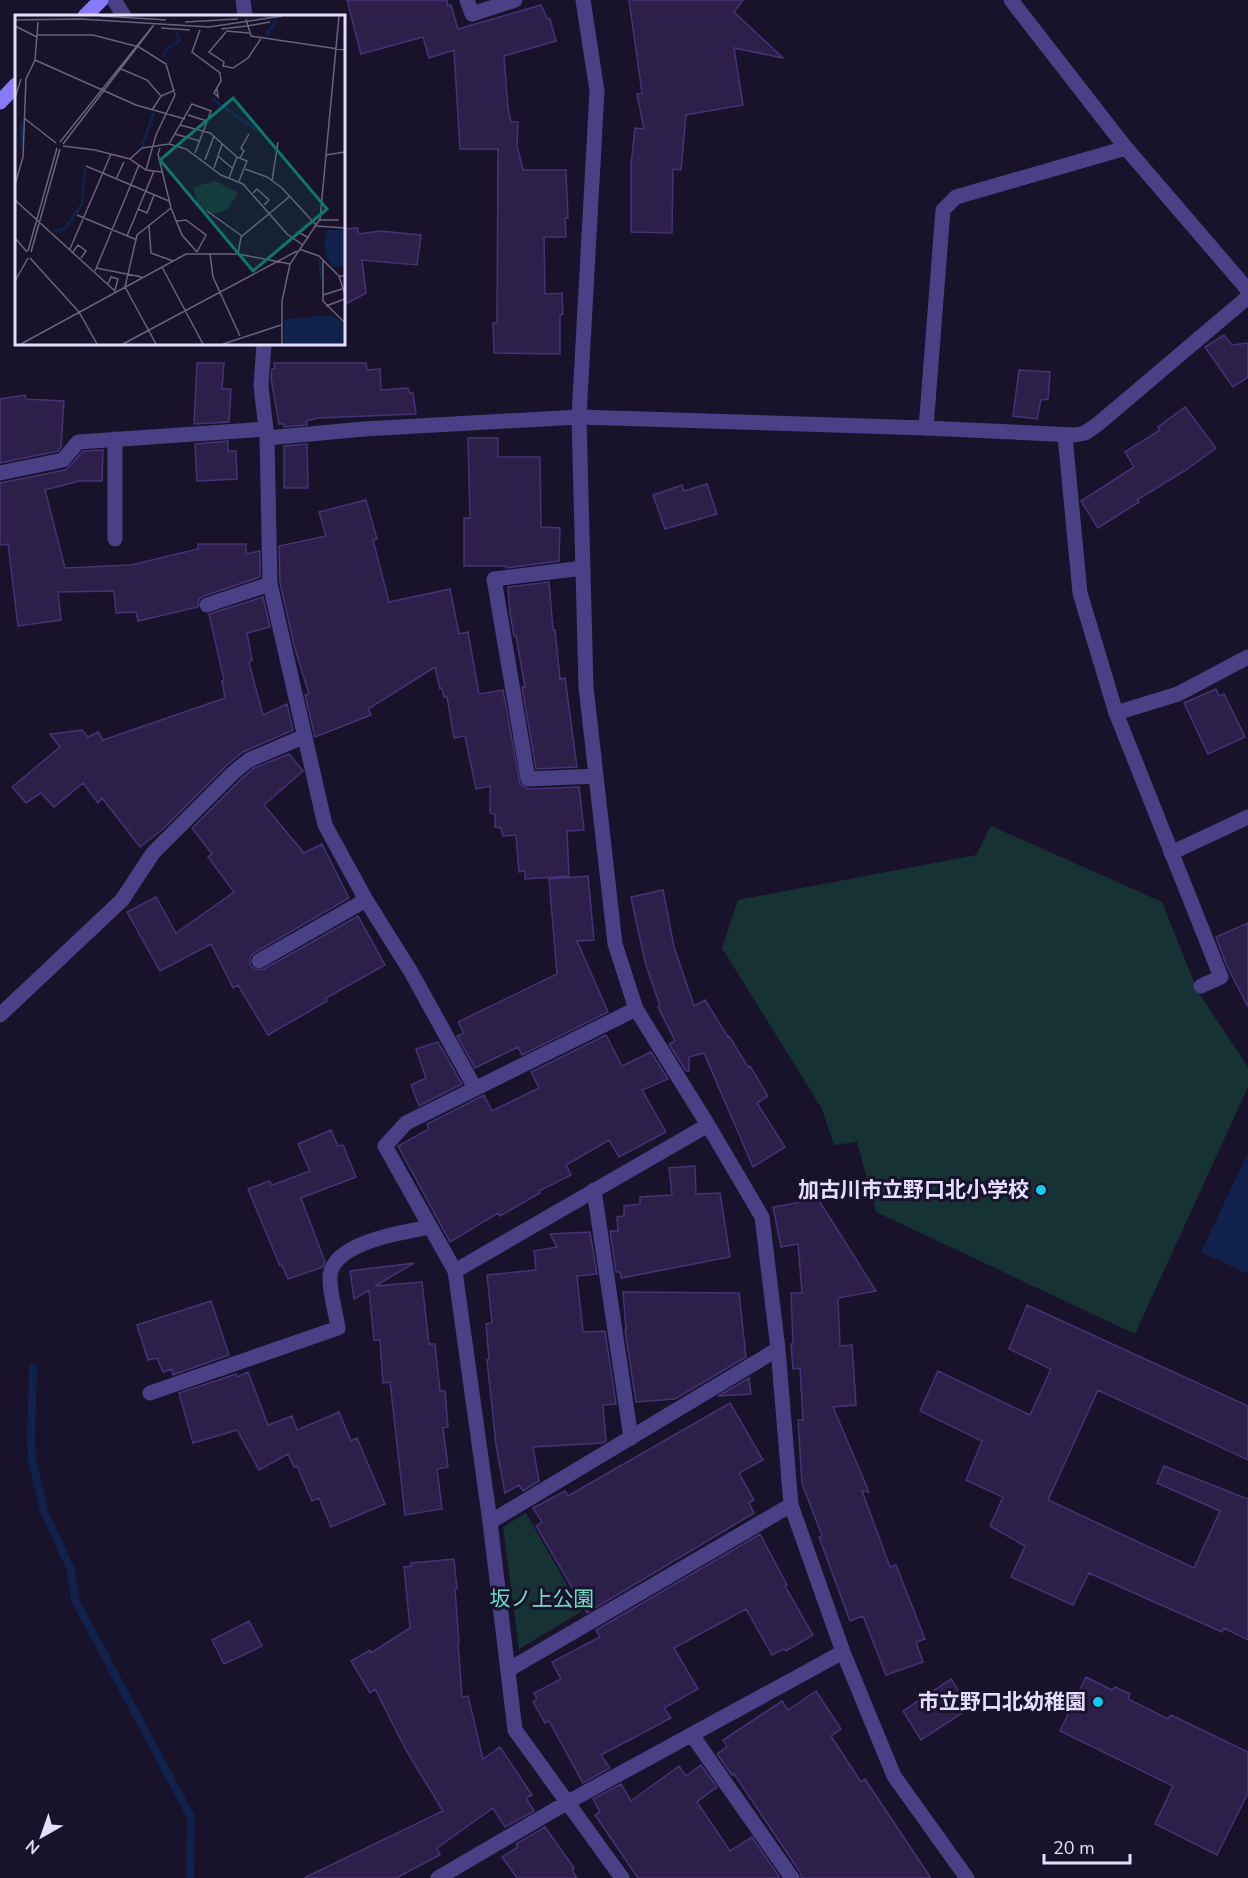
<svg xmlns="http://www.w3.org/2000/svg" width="1248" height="1878" font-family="'Nunito Sans','Noto Sans JP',sans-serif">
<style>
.green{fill:#163234}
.water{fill:#10214b}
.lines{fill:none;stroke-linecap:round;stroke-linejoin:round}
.stream{stroke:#10214b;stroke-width:8}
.building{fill:#2c1f4a;stroke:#453375;stroke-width:1.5}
.lane{stroke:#494086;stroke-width:15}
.street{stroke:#494086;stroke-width:15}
.secondary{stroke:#877af8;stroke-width:15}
.poi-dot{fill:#14caf3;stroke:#18122a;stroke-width:2}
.labels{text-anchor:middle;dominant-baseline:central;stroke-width:6;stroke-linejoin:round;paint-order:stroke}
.poi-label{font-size:21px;font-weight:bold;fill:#e4ddfd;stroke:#18122a;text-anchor:end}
.park-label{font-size:21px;fill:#6cdbc8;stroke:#18122a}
.inset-river{fill:none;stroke:#10214b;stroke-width:3}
.inset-road{fill:none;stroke:#6a637e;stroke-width:1.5}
.view{fill:#0f766e;fill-opacity:0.15;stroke:#0f766e;stroke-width:3}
.inset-edge{fill:none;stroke:#e4ddfd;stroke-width:3}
</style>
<rect width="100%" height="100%" fill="#18122a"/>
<!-- green -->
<path class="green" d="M991,826L1162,902L1198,992L1248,1067V1087L1135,1334L876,1212L857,1142L834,1145L822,1109L722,948L738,900L976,855Z
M526,1513L582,1611L519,1649L503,1527Z"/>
<!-- water -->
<path class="water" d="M1247,1155L1248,1156V1274L1201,1252Z"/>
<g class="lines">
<!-- stream -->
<path class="stream" d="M33,1368L31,1440L32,1459L44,1511L71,1570L75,1600L191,1817L190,1878"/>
</g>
<!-- building -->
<path class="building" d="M347,0H447L448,6L451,5L458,29L541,5L547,18L550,19L556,41L504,56L508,108L511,122H518L517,146L523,170H566L568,218H565L566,237H544L545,294L562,293L563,314L560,315V354L494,353L493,323H497L498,149H460L454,50L429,58L423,37L361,54Z
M629,0H743L734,12L783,58L734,48L743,105L686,115L681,170L673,169L672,233L631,232V165L635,128L644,129L637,94L642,93Z
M358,228V234L380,231L421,235L417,265L362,260L366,293L344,305V229Z
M1224,335L1232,345L1248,343V377L1233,387L1205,347Z
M197,363H224L222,389H231L229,422L194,424Z
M274,363H366L367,370L380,369L381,390L408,388L410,393H413L416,414L318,418L306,421L307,425L284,427L283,424H279L271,378L272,369L275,368Z
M1019,370L1050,372L1048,399L1041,400L1037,419L1013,416Z
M25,395L26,399L64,401L61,447L58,451L0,463V399Z
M1185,407L1216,448L1186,470L1137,500L1139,502L1098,528L1081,501L1134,467L1125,452L1160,430L1158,427Z
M468,438H498V457H540L541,527L560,528L559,561L506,568V566H464V518H470Z
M228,441V451H236L237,479L197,481L195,444Z
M307,444L308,488H284V446Z
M103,450L102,481H79L45,490L65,568L131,565L198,549V544H246V554L260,551V577L204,596L199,599L198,607L138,621L136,612L116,613L114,591L58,592L61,620L18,626L8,544L0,545V483L65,470L70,466L83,451Z
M707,484L717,514L665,529L653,495L682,485L684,491Z
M366,500L377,539L373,540L389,602L450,589L459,634L468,632L479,694L503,690L520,784L528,789L579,787L584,830L567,831L569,876L525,879V871L519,872L516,835L503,836L501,828L495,827V814L490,813V786L476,789L465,736L454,738L447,697H444L442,688L440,689L435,667L368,709L371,715L315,737L305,695L309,694L295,649L280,583L279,546L326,536L319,512Z
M549,582L553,630H555L560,679L565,678L577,767L536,769L522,687H525L516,636H514L510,613L508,587Z
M263,597L270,627L247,633L252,660L249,663L263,715L287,704L293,730L243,752L227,765L163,829L140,847L102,798L98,803L83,783L54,807L41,793L26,803L12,787L60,747L50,734L82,730L88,737L98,732L103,740L225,698L222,681L224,680L209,614Z
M1216,689L1219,696L1224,694L1245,737L1208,754L1184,703Z
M289,754L303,771L264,805L304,853L322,844L349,898L254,953L250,957V965L255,970L264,969L358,916L385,965L326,998L327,1001L268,1035L238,985L233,988L211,944L160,971L127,912L156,897L176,933L234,892L208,857L212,854L192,828L241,779L254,768Z
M588,876L594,940L577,941L608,1012L522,1055L518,1047L475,1068L457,1036L464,1033L458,1022L557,974L549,879Z
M663,890L674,947L694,1006L705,1000L728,1037L729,1036L748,1067L750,1066L768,1096L757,1103L785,1147L753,1167L704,1053L689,1057V1071H686L669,1044L675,1041L658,1007L660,1006L645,962L631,897Z
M1248,923V1007L1226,964L1216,937Z
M606,1035L622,1066L651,1052L668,1079L642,1090L666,1132L619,1157L609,1140L566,1165L571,1175L539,1191L540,1193L500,1216L498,1213L450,1242L398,1146L429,1129L427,1124L484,1095L492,1111L539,1088L531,1072Z
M438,1042L462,1084L419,1106L411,1085L426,1078L416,1049Z
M331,1130L338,1146L343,1145L356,1177L301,1198L325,1262L323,1267L288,1279L282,1265L280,1266L248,1189L269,1181L272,1185L310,1171L298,1144Z
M695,1166L696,1194L720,1193L730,1257L621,1278L620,1272H616L610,1231H618L617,1217L624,1216V1206L640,1204V1197L672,1195L669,1168Z
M818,1199L876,1291L838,1298L840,1346L852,1345L856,1405L833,1407L869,1492L862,1491L890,1567L896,1565L925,1639L916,1642L923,1662L886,1675L863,1616L850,1621L819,1537L822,1536L802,1483L798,1420H803L800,1368L793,1369L791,1344H793L791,1293H802L798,1244L781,1247L773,1207Z
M590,1232L597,1274L577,1276L583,1332L605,1331L616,1404L603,1405L606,1441L603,1443L533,1447L539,1481L523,1491L519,1485L505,1493L496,1445L487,1360L489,1359L486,1324L492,1323L487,1275L536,1270L534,1251L557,1247L550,1234Z
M414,1263L375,1286L422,1282L429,1344H435L440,1391H445L448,1427L443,1428L448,1467L437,1469L442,1509L405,1515L390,1382L383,1383L380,1340H374L369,1290L354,1299L350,1271Z
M623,1292L739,1293L746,1357L675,1399L636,1402L625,1330H626Z
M211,1301L229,1355L173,1375L172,1369L163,1372L157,1358L148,1360L137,1325Z
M1027,1305L1248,1406V1460L1098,1390L1048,1500L1194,1568L1220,1511L1157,1483L1164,1466L1248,1499V1640L1224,1628L1222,1632L1089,1573L1073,1605L1011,1577L1025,1546L990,1526L1003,1497L966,1480L982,1441L920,1411L938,1371L1030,1415L1051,1369L1009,1349Z
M248,1372L268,1425L292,1416L297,1430L339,1412L351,1441L357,1438L385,1504L331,1527L319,1498L312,1501L297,1466L294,1467L288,1454L259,1470L237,1430L193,1443L179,1393L236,1374L237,1377Z
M749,1378L751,1394L718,1396Z
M730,1403L763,1460L739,1473L754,1500L749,1503L754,1513L587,1613L536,1526L542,1522L533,1508L565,1491L568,1496Z
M760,1534L787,1585L785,1586L813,1635L786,1651L784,1649L772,1655L746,1609L674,1648L698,1689L664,1708L671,1718L601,1755L610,1768L583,1783L549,1721L545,1723L533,1702L537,1699L534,1693L561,1679L552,1662L600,1637L596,1630Z
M454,1559L457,1589H455L459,1643H458L462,1697L468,1696L483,1759L500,1747L532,1795L526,1798L534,1811L505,1827L493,1808L437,1848L440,1855L396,1878H304L443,1811L406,1750L375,1689L370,1693L351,1661L370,1650L371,1653L410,1628L404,1567L411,1566V1563Z
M249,1621L262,1646L224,1664L212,1640Z
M1086,1677L1112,1690L1115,1687L1130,1694L1128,1699L1168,1719L1171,1715L1248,1752V1793L1217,1855L1155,1824L1173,1786L1060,1731Z
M951,1679L970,1708L921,1740L903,1711Z
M816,1691L841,1729L831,1736L861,1782L865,1779L931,1878H802L800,1872L734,1774L732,1775L717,1754L727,1747L723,1740L782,1701L788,1710Z
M701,1765L717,1787L697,1802L730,1851L752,1837L780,1878H638L595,1815L600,1812L593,1799L621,1784L631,1801L679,1766L686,1776Z
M545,1827L574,1868L572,1870L577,1878H517L502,1857L518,1847L516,1844Z"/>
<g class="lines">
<!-- lane -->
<path class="lane" d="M926,428L943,210L956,197L1126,148
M0,473L63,460L78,442L266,429
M115,539V439
M207,605L270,584
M1116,713L1178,694L1248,657
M1171,853L1248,817"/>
<!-- street -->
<path class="street" d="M114,0L124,16
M243,0L245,16
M467,0L472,14L515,0
M583,0L597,91L579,417L586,687L615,944L636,1009L708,1125L762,1217L778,1349L791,1505L843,1652L894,1776L967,1878
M1011,0L1126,148L1248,290
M264,344L261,386L267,438L270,584L325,825L366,900L411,972L475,1088
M1065,436L1080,593L1116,713L1221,977L1201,986
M267,438L364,429L579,417L926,428L1075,435L1085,433L1098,424L1248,297
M583,568L494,579L528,779L596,776
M259,961L366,900
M0,1015L122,900L153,853L234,772L249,760L305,736
M594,1190L631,1438
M455,1271L385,1146L406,1123L636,1009
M150,1393L338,1328C336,1313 329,1291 330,1276C333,1242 404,1232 430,1227
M490,1522L778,1349
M508,1670L791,1505
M692,1735L792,1878
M438,1878L568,1802L843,1652
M622,1878L515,1730L490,1522L455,1271L708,1125"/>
<!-- secondary -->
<path class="secondary" d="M85,16L101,0
M0,102L16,85"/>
</g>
<!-- markers -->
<g class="poi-dot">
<circle cx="1041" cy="1190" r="6"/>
<circle cx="1098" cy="1702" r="6"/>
</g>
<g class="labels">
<!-- poi labels -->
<g class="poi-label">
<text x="1029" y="1190">加古川市立野口北小学校</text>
<text x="1086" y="1702">市立野口北幼稚園</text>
</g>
<!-- park labels -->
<g class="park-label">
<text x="542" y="1599">坂ノ上公園</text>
</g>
</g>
<!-- overview -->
<g transform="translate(15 15)">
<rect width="330" height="330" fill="#18122a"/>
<path d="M200,166L223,178L212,195L198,199L184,193L178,172Z" fill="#163234"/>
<path d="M312,215H330V251L318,252L312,243L309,228ZM317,300L330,309V329H269V304Z" fill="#10214b"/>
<path class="inset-river" d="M251,20L262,5M148,42L153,33L165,26L161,17M197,84L242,115M6,132L7,107M127,132L139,97M38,216L50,214L67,189L70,153M305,244L306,263"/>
<path class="inset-road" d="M86,1L151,5M231,4L236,21L330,35M0,5L65,4L194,12L267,1M170,7L223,4M0,11L22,22M232,11L255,7M146,13L175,15M206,14L232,11M185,15L177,37L205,58L206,66L199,78L203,82L202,74M211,16L234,18M211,17L194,37L209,47L208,51L218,53L233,43L247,22M22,20H78L124,32L151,49L160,80L141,120L131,155M20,45L121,90L170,104M104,53L132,65L146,81M0,83L6,64M137,95L146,81L160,75M173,100L192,106M9,103L41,128M165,110L195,118L222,142L214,163M160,119L185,126M45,127L137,12M48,129L139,10M154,129L177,89L196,96L180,138M48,131L80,135L115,144L131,155L147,157M145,133L143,139L156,193L167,220L182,237M311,140L330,137M203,141L217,153M222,142L232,146L224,166M225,143L229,136L226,133L234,119M115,144L127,133L154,129L171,134L206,160L228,169L272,219L288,230M190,145L199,121M71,151L154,186M199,153L207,129M230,154L252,162L267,173L302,211L330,213M101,164L109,147M257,166L263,127M0,170L8,142L11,64L20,45L23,7M238,178L242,174L254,185L249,190M0,185L101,277M123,194L132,198L139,180M192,196L227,221M62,200L122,225M305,205H324M162,206L171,205L191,220L182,237M134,211L136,238L158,246M112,221L139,156M0,223L12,237M278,224L283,217L294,223M55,234L96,139M284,234L304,241L324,261H330M13,236L42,133M16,237L45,134M58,237L63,230L71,236L66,243M195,239L198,262L225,321M223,239L226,222L274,182M15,243L64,297L82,329M308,246V286L330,308M147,252L188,329M81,253L127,262M80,256L124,150M324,261L330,280M0,266L13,243M93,269L96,262L103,264L100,275M308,280L327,274M311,291L330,284M6,329L171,239H223L275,249M108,329L282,236M141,329L110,272L122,220L156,193M208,329L266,310M267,329V286L275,249L305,204L324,1"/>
<path class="view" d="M218,83L312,194L238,256L145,145Z"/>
<rect width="330" height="330" class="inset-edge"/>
</g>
<!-- north arrow -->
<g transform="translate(42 1836) rotate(220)" stroke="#18122a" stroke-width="4.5" paint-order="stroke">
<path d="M0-4.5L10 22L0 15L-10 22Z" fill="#e4ddfd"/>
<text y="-9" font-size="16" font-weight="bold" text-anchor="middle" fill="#e4ddfd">N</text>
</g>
<!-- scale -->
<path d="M1044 1854v9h86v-9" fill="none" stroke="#e4ddfd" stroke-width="3"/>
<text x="1053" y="1854" font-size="18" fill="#e4ddfd" stroke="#18122a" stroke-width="4.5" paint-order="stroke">20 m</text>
</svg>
